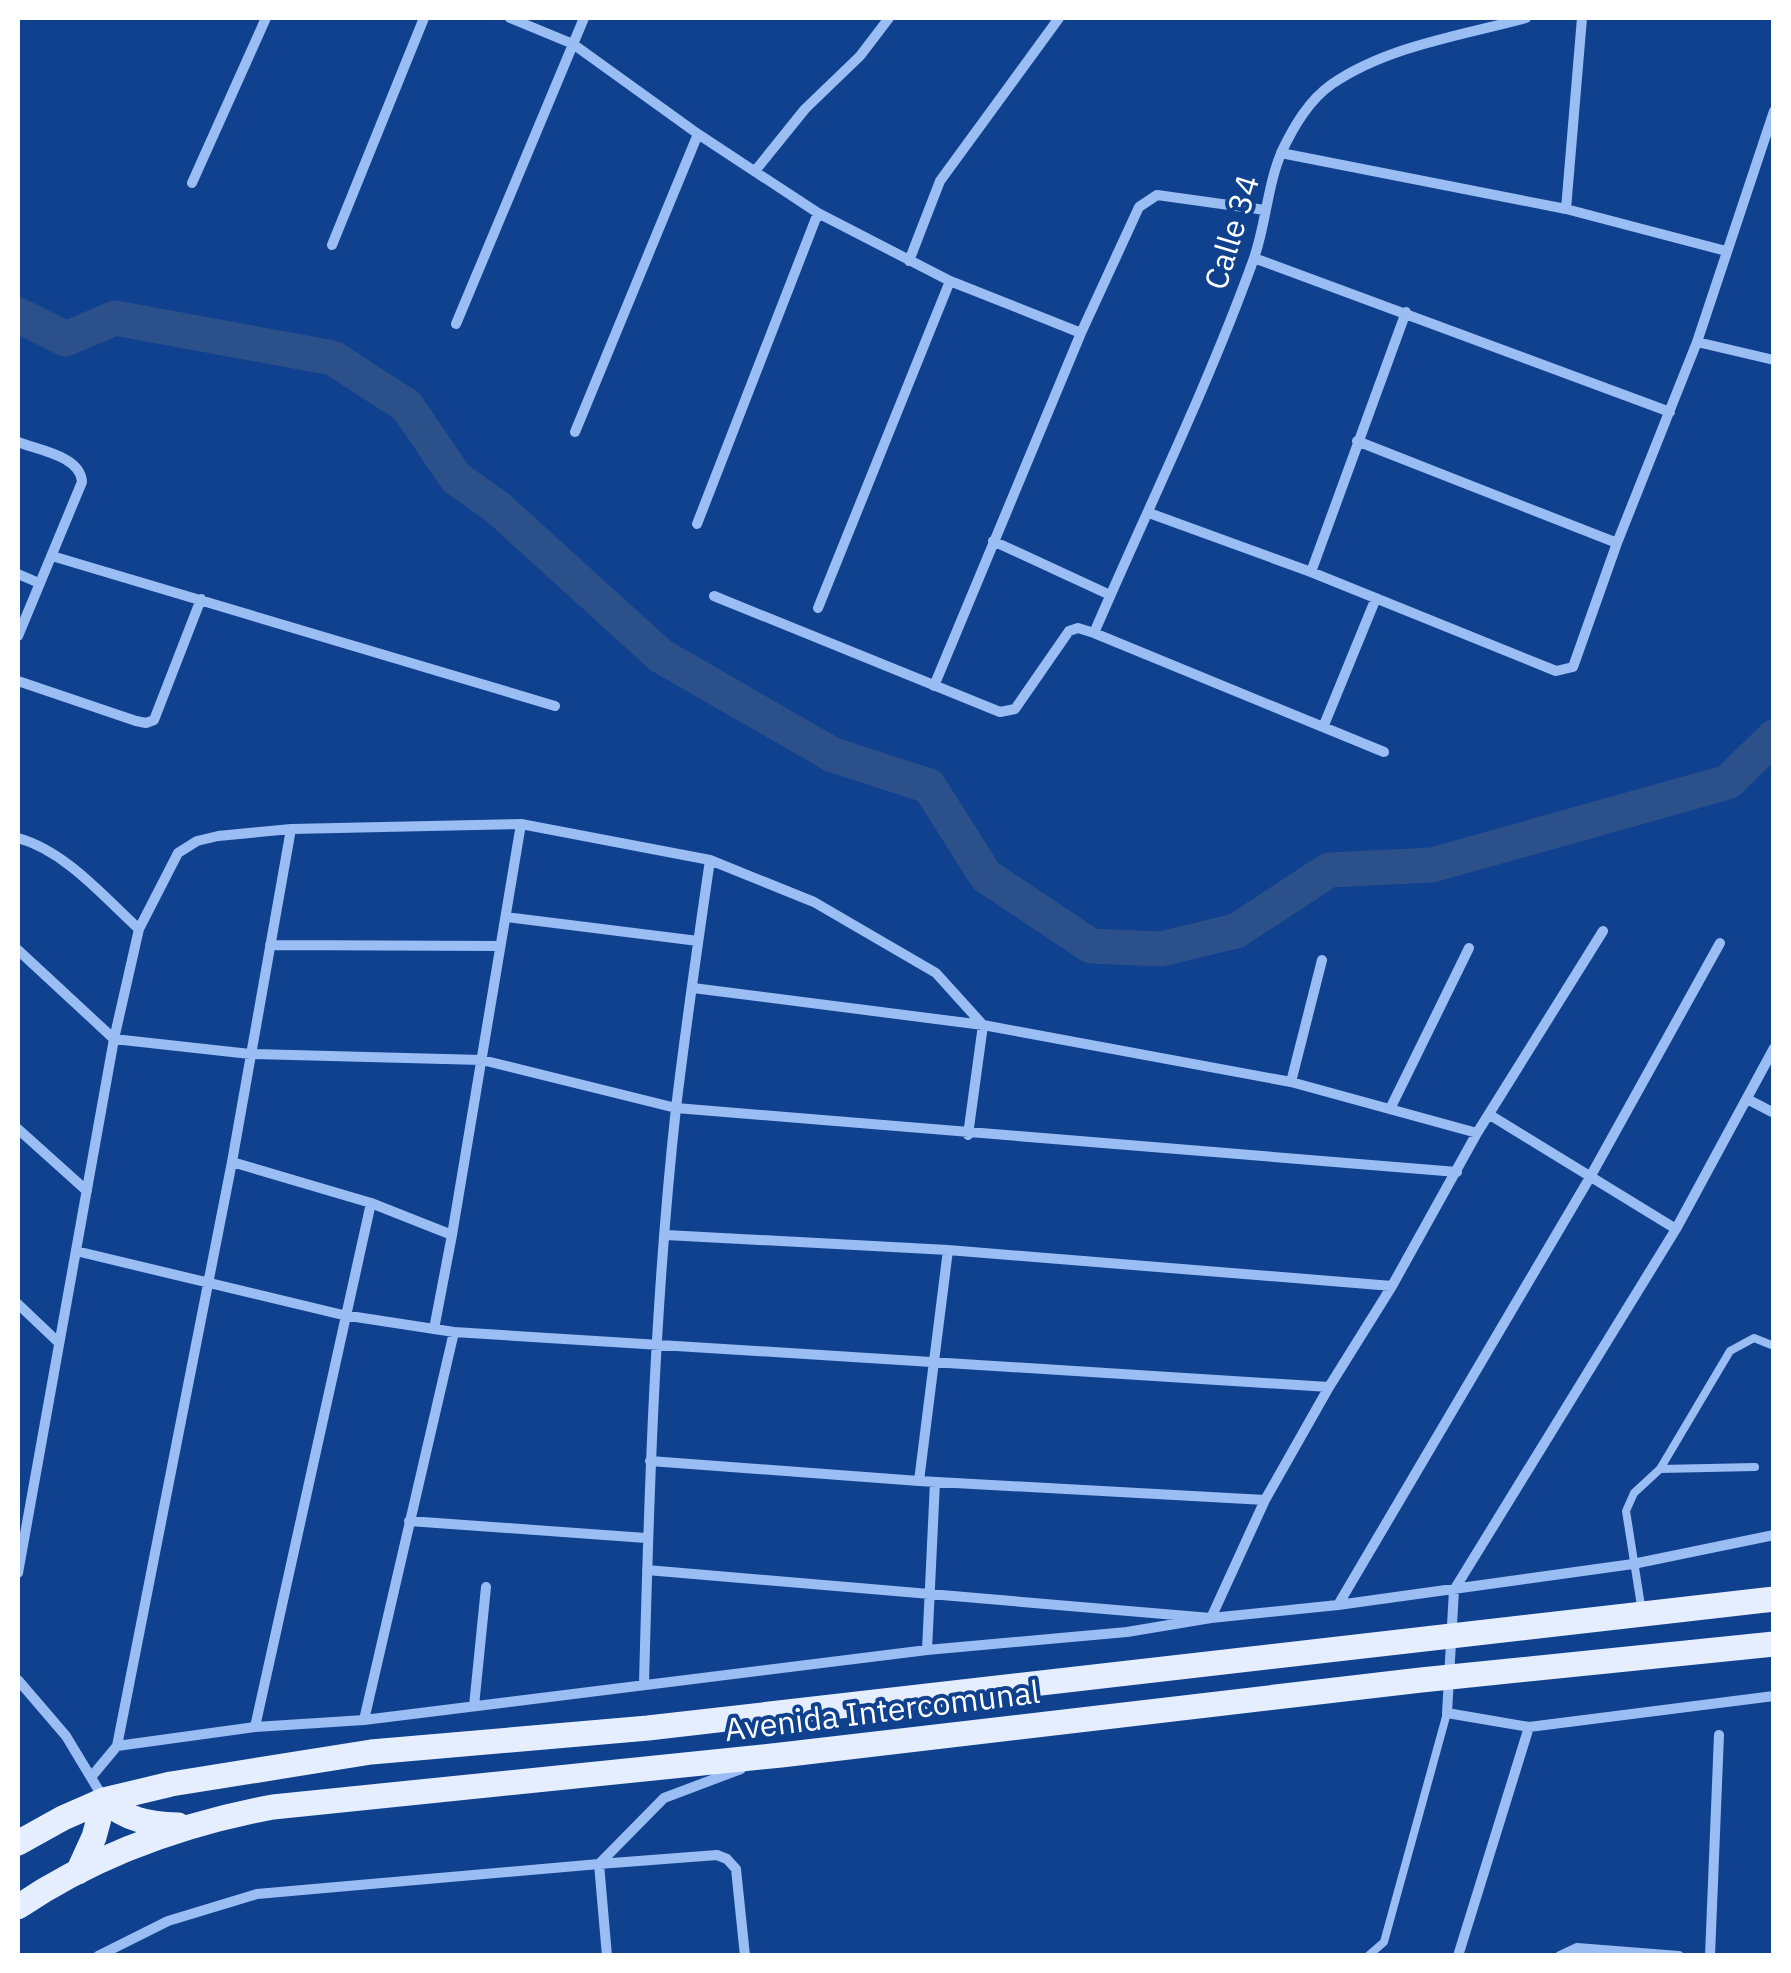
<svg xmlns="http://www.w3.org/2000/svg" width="1791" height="1973" font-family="'IBM Plex Sans',sans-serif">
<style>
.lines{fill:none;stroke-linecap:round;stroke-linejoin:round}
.river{stroke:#2b508a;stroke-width:35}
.lane{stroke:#9abdf3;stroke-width:8}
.street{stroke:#9abdf3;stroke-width:10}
.primary{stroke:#e5eeff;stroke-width:25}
.labels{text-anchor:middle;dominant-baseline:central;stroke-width:8;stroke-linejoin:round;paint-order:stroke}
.street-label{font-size:32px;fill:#fff;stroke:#10418f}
</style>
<rect width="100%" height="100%" fill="#10418f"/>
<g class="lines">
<!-- river -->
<path class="river" d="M18,315L66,339L115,318L333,358L407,406L456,478L497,507L661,656L833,755L929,786L986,876L1091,946L1161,949L1236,931L1329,870L1432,865L1728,782L1774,737"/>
<!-- lane -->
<path class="lane" d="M1660,1469L1755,1467
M1642,1612L1626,1511L1634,1493L1660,1469L1730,1351L1754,1338L1774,1346
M1368,1956L1384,1942L1447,1713"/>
<!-- street -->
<path class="street" d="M510,18L573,44L698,134L818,213L950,281L1081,333
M1281,153L1566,209L1726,251
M755,171L805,109L860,56L889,18
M192,183L266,18
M1566,209L1582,18
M332,245L424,18
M1254,258L1670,412
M909,261L940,181L1059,18
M456,324L584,18
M1697,342L1774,360
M575,432L698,134
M1357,441L1617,543
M18,442C38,450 81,456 82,482L18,636
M1149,513L1311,572L1556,671L1573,667L1617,543L1697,342L1774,111
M697,524L818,213
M993,541L1110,595
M52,556L555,706
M1311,572L1406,312
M18,574L39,583
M714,596L1000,712L1015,709L1069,631L1078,628L1094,633C1147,510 1207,388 1253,261C1266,226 1267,185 1282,151C1294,126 1309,100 1332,84C1387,46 1463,35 1526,18
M818,608L950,281
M1094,633L1384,752
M18,681L136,721L146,723L154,720L201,599
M934,686L1081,333L1139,207L1157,195L1265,210
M1324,725L1376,598
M18,838C65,851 103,896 139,929
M506,917L698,941
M270,945L500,946
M18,950L114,1039L250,1054L482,1060L676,1108L1457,1172
M693,988L983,1025L1291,1082L1477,1133
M1774,1048L1676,1229L1454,1590L1447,1713L1529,1727L1774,1696
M1291,1082L1322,960
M1747,1099L1774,1113
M1390,1109L1469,948
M1490,1115L1676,1229
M18,1129L87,1191
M232,1162L371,1203L452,1235
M666,1235L948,1250L1392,1286
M76,1251L343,1315L454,1332L1329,1387
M18,1304L59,1343
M434,1329L452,1235L521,824
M650,1461L919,1481L1265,1500
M919,1481L948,1250
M409,1521L646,1538
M647,1570L1211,1618L1265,1500L1329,1387L1392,1286L1477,1133L1603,931
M18,1573L114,1039L139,929L178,853L197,841L218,836L291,829L521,824L710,860L814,902L936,973L983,1025L968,1135
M1338,1605L1589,1179L1720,943
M927,1650L935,1482
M18,1680L66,1736L104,1799
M644,1684C649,1492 655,1299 676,1108C686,1025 698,942 710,860
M474,1706L486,1587
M364,1720L454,1332
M255,1727L371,1203
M117,1746L232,1162L291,829
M741,1769L664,1798L599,1864L717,1855L727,1859L736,1869L745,1956
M92,1776L117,1746L255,1727L364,1720L927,1650L1127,1632L1211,1618L1338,1605L1633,1564L1774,1535
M98,1956L168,1921L257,1894L599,1864L607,1956
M1458,1956L1529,1727
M1560,1956L1577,1948L1679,1956
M1710,1956L1719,1735"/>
<!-- primary -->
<path class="primary" d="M18,1843L63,1818L104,1800L171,1784L371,1752L648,1728L1774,1599
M78,1872L94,1837L104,1800C127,1820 148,1824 178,1825
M18,1907C95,1855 182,1824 273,1807L781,1755L1421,1680L1774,1644"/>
</g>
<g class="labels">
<!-- street labels -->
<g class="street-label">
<text transform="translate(1231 232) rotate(-73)">Calle 34</text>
<text transform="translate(882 1710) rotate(-7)">Avenida Intercomunal</text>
</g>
</g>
<!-- border -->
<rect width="1791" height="1973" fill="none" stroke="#ffffff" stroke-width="40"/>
</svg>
